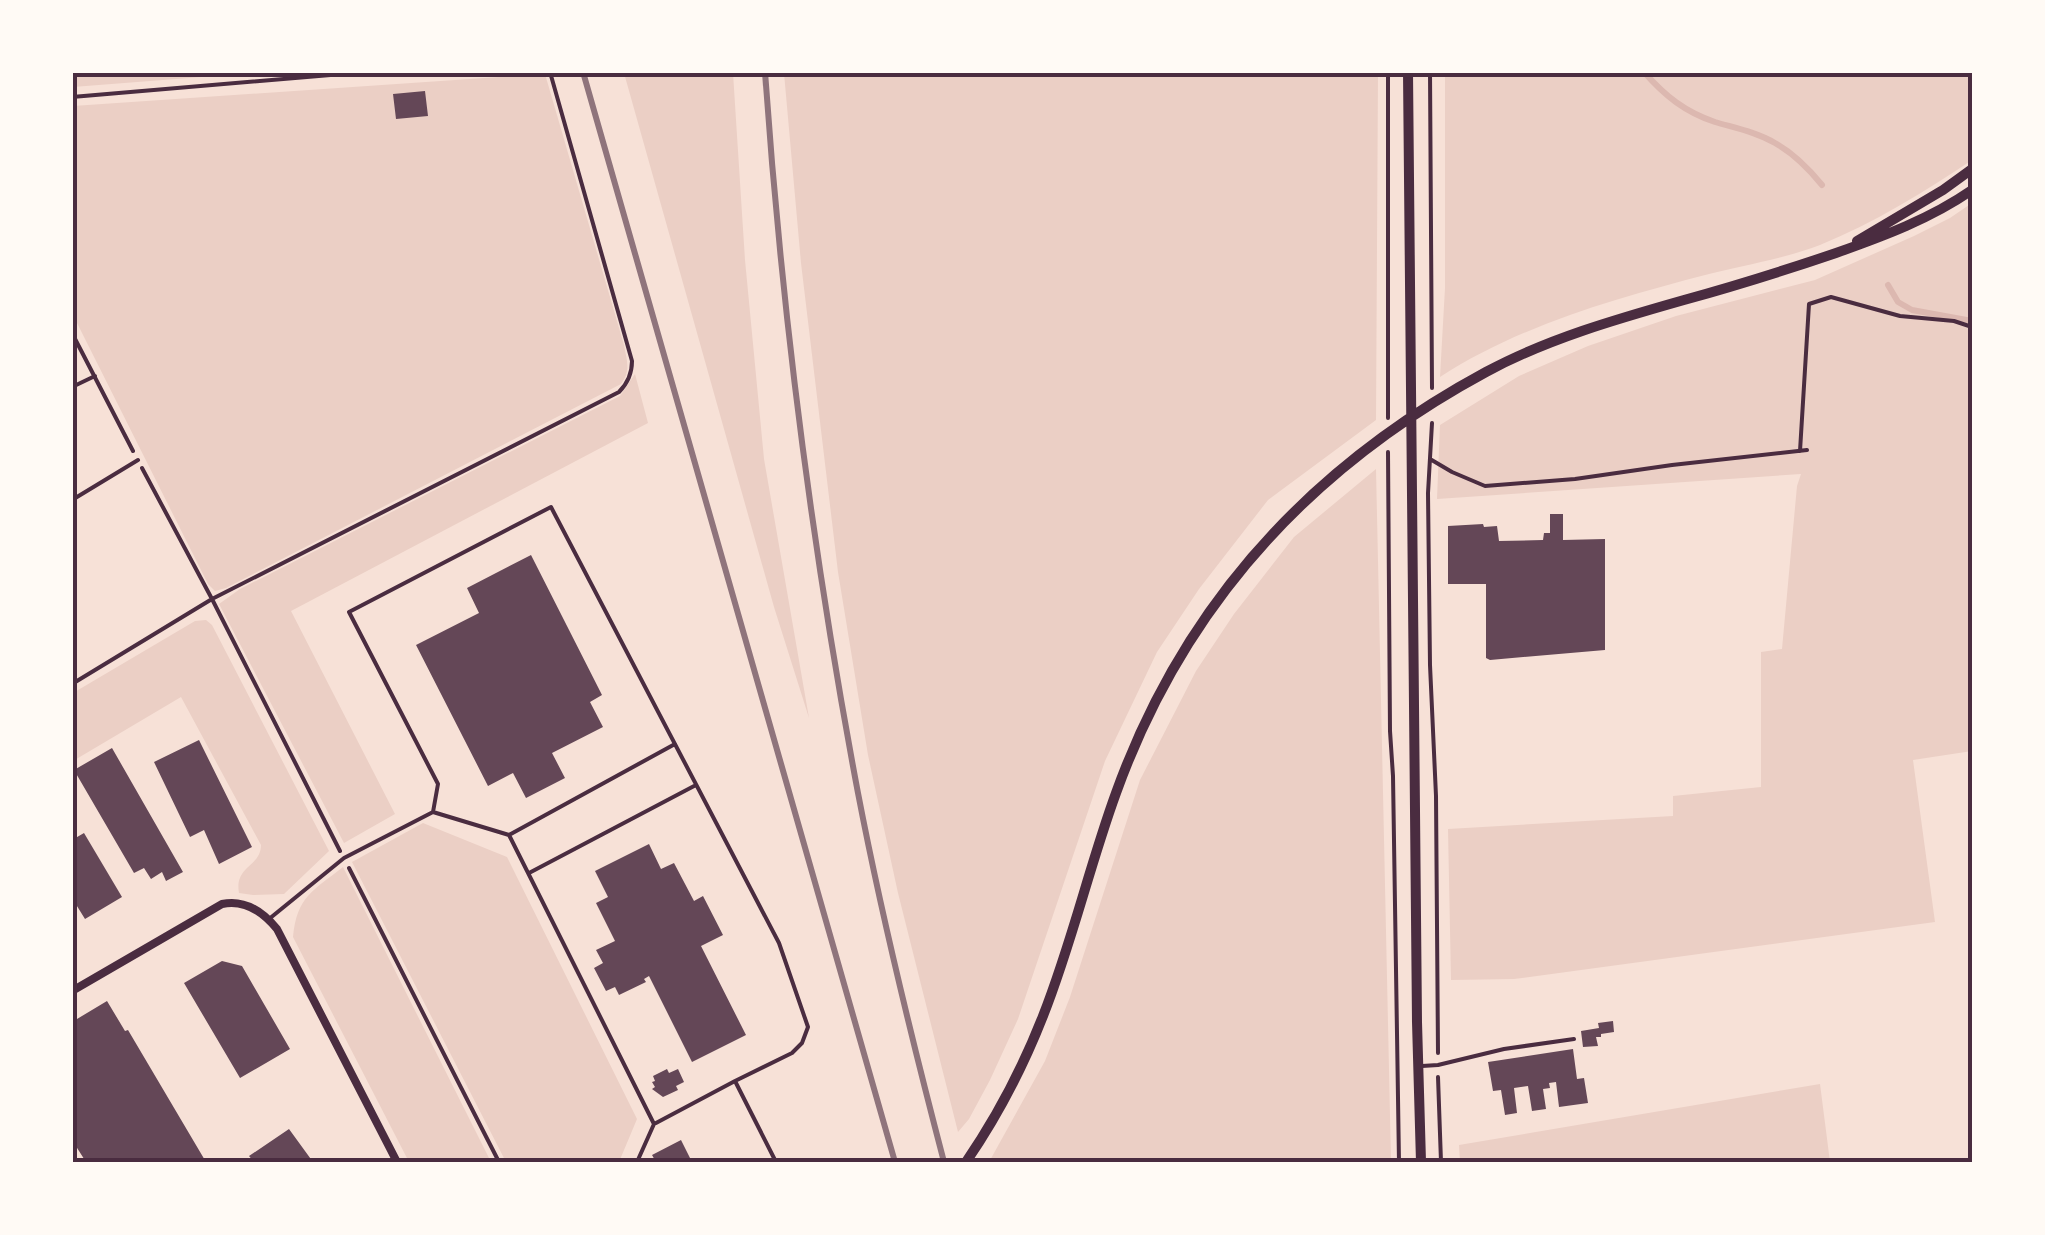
<svg xmlns="http://www.w3.org/2000/svg" width="2045" height="1235" font-family="Raleway,sans-serif">
<style>
.green{fill:#ebcfc5}
.lines{fill:none;stroke-linecap:round;stroke-linejoin:round}
.stream{stroke:#dcb8b0;stroke-width:6}
.building{fill:#644757}
.path{stroke:#4a2c40;stroke-width:4}
.service{stroke:#4a2c40;stroke-width:4}
.minor{stroke:#4a2c40;stroke-width:8}
.tertiary{stroke:#4a2c40;stroke-width:10}
.rail{stroke:#8f747c;stroke-width:6}
.neatline{fill:none;stroke:#4a2c40;stroke-width:4}
</style>
<rect width="100%" height="100%" fill="#f7e1d7"/>
<!-- green -->
<path class="green" d="M73,72H253V73L73,87Z
M624,73H733L745,260L764,459L809,718L774,607Z
M784,73H1378L1376,420L1268,500L1199,589L1157,652L1105,761L1018,1019L990,1080L969,1119L958,1132L898,893L868,755L838,572L801,263Z
M1445,73H1972V160C1924,192 1874,223 1820,245C1787,258 1744,265 1709,274C1617,298 1520,325 1440,377L1445,288Z
M545,74L624,345C627,361 631,371 621,384L226,588L215,591L208,584L73,315V106Z
M1972,203V751L1913,760L1935,922L1514,979L1451,980L1448,829L1673,816V796L1761,787V652L1782,649L1797,486L1801,474L1437,499L1440,425L1519,376L1588,346L1676,316L1815,280L1914,236L1950,218Z
M635,374L648,423L291,611L395,814L344,843L219,604L240,589L620,396Z
M1376,469L1391,1162H989L1045,1061L1070,997L1140,780L1196,671L1234,614L1294,537Z
M206,620L212,625L329,851L284,894L253,895L239,893C234,866 261,867 261,845L181,697L73,761V693L195,621Z
M423,823L507,857L637,1119L619,1162H506L352,862Z
M343,867L491,1162H409L293,937C297,896 313,891 343,867Z
M1820,1084L1830,1162H1460L1459,1145Z"/>
<g class="lines">
<!-- stream -->
<path class="stream" d="M1644,72C1665,96 1685,112 1715,122C1735,128 1756,132 1775,143C1793,153 1809,169 1822,185
M1888,285L1898,302L1912,310L1972,321"/>
</g>
<!-- building -->
<path class="building" d="M425,91L428,116L396,119L393,94Z
M1550,514H1563V540L1605,539V650L1490,660L1486,658V584H1448V526L1483,524L1484,527L1497,526L1499,541L1543,540L1544,533H1550Z
M531,555L602,695L590,702L603,727L552,753L565,778L526,798L513,773L488,786L416,645L479,613L467,588Z
M199,740L252,847L219,864L204,830L190,837L154,762Z
M112,748L183,872L166,881L162,872L151,879L144,868L134,873L74,770Z
M84,833L122,897L85,919L72,898V840Z
M649,844L661,869L674,863L694,901L703,896L723,935L701,946L746,1035L692,1062L649,976L644,979L646,982L619,995L615,987L606,991L594,968L603,963L596,950L615,941L596,903L608,897L595,871Z
M222,961L242,966L290,1049L240,1078L184,983Z
M107,1001L125,1031L128,1030L206,1162H86L72,1140V1022Z
M1613,1021L1614,1032L1601,1034V1037H1596L1598,1046L1583,1047L1581,1031L1599,1028L1598,1023Z
M1573,1049L1577,1079L1584,1078L1588,1103L1559,1107L1556,1082L1549,1083L1550,1088L1543,1089L1546,1109L1532,1111L1528,1086L1514,1088L1517,1113L1505,1115L1501,1090L1493,1091L1488,1062Z
M667,1069L669,1073L678,1069L684,1082L676,1086L678,1090L663,1097L652,1089L655,1087L652,1082L655,1081L653,1076Z
M289,1129L313,1162H254L249,1156Z
M681,1140L692,1162H656L652,1155Z"/>
<g class="lines">
<!-- path -->
<path class="path" d="M1388,72V418
M1430,72L1432,388
M72,333L133,451
M72,387L95,376
M1432,423L1428,493L1430,665L1436,796L1438,1053
M1800,451L1809,304L1831,297L1900,316L1954,321L1972,327
M1388,452L1390,731L1393,776L1399,1162
M1430,459L1452,472L1485,486L1575,479L1672,465L1807,450
M142,468L212,599L340,851
M72,684L212,599L619,392C628,383 632,374 632,361L550,72
M349,868L499,1162
M1438,1077L1441,1162"/>
<!-- service -->
<path class="service" d="M72,97L366,72
M72,500L138,460
M433,812L438,784L349,612L551,507L779,943L808,1027L802,1043L792,1053L735,1081
M509,835L675,744
M529,873L696,785
M269,919L344,858L433,812L509,835L654,1124L637,1162
M1422,1066L1438,1065L1504,1049L1574,1039
M656,1123L735,1081L776,1162"/>
<!-- minor -->
<path class="minor" d="M72,991L222,904C245,899 263,912 277,929L397,1162"/>
<!-- tertiary -->
<path class="tertiary" d="M1408,72L1417,1022L1421,1162
M1857,241L1943,190L1972,169
M966,1162C997,1117 1023,1067 1043,1016C1072,943 1089,867 1116,793C1184,604 1310,467 1486,372C1547,339 1617,319 1684,300C1735,286 1786,270 1836,253C1884,236 1930,219 1972,190"/>
<!-- rail -->
<path class="rail" d="M583,72L895,1162
M765,72C782,315 813,555 858,793C882,918 912,1040 944,1162"/>
</g>
<!-- border -->
<rect width="2045" height="1235" fill="none" stroke="#fffaf5" stroke-width="150"/>
<rect x="75" y="75" width="1895" height="1085" class="neatline"/>
</svg>
